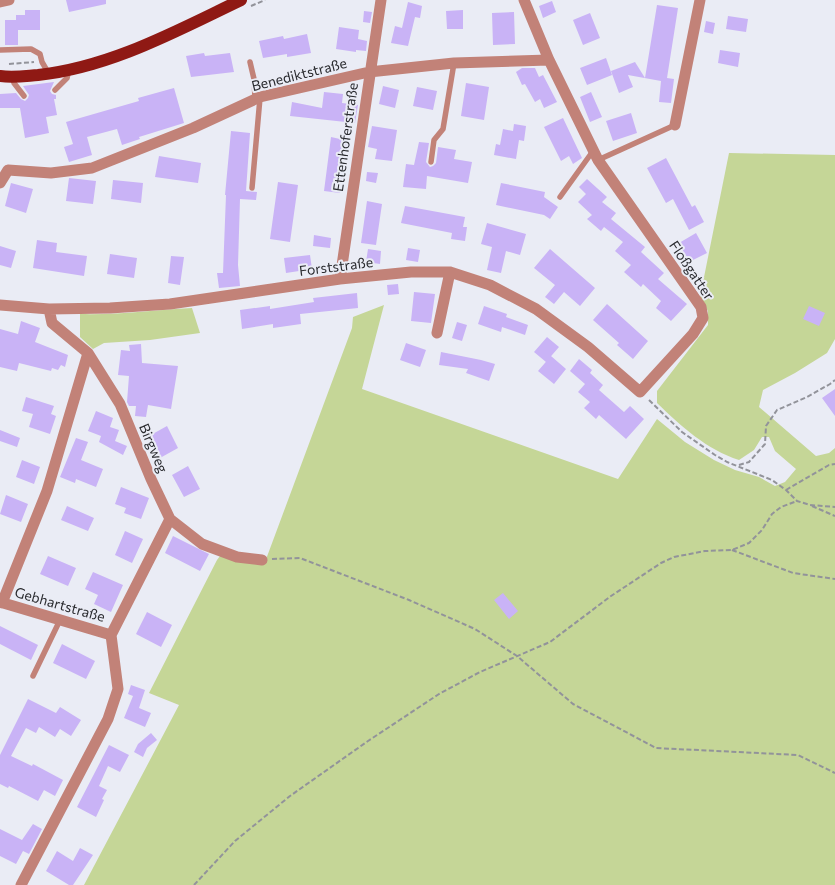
<svg xmlns="http://www.w3.org/2000/svg" width="835" height="885" font-family="Commissioner,sans-serif">
<style>
.green{fill:#c5d697}
.building{fill:#c9b3f6}
.lines{fill:none;stroke-linecap:round;stroke-linejoin:round}
.path{stroke:#92939a;stroke-width:2;stroke-dasharray:5 2.5;stroke-linecap:butt}
.service{stroke:#c28278;stroke-width:5.5}
.minor{stroke:#c28278;stroke-width:11}
.primary{stroke:#8f1914;stroke-width:12}
.labels{text-anchor:middle;dominant-baseline:central;stroke-width:4;stroke-linejoin:round;paint-order:stroke}
.street-label{font-size:14px;fill:#292a2e;stroke:#eaecf5}
</style>
<rect width="100%" height="100%" fill="#eaecf5"/>
<!-- green -->
<path class="green" d="M729,153L835,155V339L827,353L795,373L763,390L759,407L816,456L829,453L835,448V885H84L179,705L149,693L217,560L220,556L265,562L352,328L353,317L384,305L362,389L618,479L657,419L685,442L714,460L735,470L759,477L775,486L785,482L796,469L775,451L769,437H762L754,450L739,460C707,450 681,426 657,403V391L708,325V311L700,297Z
M192,308L200,333L150,340L104,343L93,349L80,337V314C118,315 154,310 192,308Z"/>
<!-- building -->
<path class="building" d="M66,0H106V4L69,12Z
M552,1L556,12L543,18L539,6Z
M408,2L422,6L420,18L415,17L408,46L391,43L395,26L402,28Z
M657,5L678,8L667,78L674,79L671,103L659,102L661,81L628,75L633,87L619,93L611,71L635,62L645,78Z
M25,10H40V30H18V45H5V20H16V15H25Z
M463,10V29H447L446,11Z
M364,11L372,12L370,23L363,22Z
M514,12L515,44L493,45L492,13Z
M590,13L600,38L583,45L573,20Z
M728,16L748,19L746,32L726,29Z
M706,21L715,23L713,34L704,32Z
M339,27L359,30L358,39L367,41L366,51L356,50V52L336,49Z
M307,34L311,53L287,57V54L263,58L259,41L283,36L284,39Z
M720,50L740,53L738,67L718,63Z
M204,53L205,56L230,53L234,72L191,77L186,56Z
M606,58L612,75L587,85L580,68Z
M522,68H535L539,77L543,75L557,102L544,108L540,99L535,102L525,84L522,85L516,72Z
M54,82L50,91L52,94L56,95V99H54L57,115L46,117L49,133L25,138L20,108H0V94L16,93L21,99L25,101L28,98L29,95L23,86Z
M466,83L489,87L484,120L461,116Z
M383,86L399,90L395,108L379,104Z
M417,87L437,91L433,110L413,106Z
M174,88L184,123L139,137L140,139L122,145L117,129L87,137L92,155L69,162L64,147L73,144L66,122L139,101L138,98Z
M324,92L343,94L342,103L358,105L355,123L290,116L292,102L322,108Z
M591,92L602,117L590,122L580,97Z
M631,113L637,133L613,141L606,121Z
M563,118L582,158L573,164L569,156L561,161L544,127Z
M514,124L526,126L524,141L519,140L516,159L494,155L496,144L500,145L503,129L513,131Z
M372,126L397,130L392,161L375,159L377,149L368,147Z
M231,131L250,133L246,191L257,192L256,200L240,199L238,265L240,286L219,288L217,273H223L226,195H225Z
M331,137L349,141L340,193L324,191Z
M419,142L429,143L426,162L430,167L433,166L436,163L438,147L456,150L454,159L472,162L468,183L427,176L426,189L403,187L406,164L414,165Z
M159,156L201,163L198,183L155,177Z
M666,158L692,207L695,205L704,222L689,230L673,199L666,203L647,168Z
M367,172L378,173L376,183L366,181Z
M69,178L96,181L93,204L66,201Z
M587,179L607,197L602,202L616,213L611,219L645,247L641,252L664,273L658,279L687,304L671,321L656,308L661,301L643,284L641,287L624,272L631,265L615,251L623,242L604,227L601,231L587,219L592,215L578,202L586,194L579,187Z
M113,180L143,183L141,203L111,199Z
M278,182L298,185L290,242L270,239Z
M11,183L33,189L26,213L5,206Z
M501,183L545,192L544,197L558,207L550,219L544,215L496,205Z
M367,201L382,204L376,245L361,243Z
M405,206L465,217L463,227H467L465,241L451,239L452,233L401,223Z
M487,223L526,234L520,255L506,251L501,273L487,270L492,247L481,244Z
M696,233L707,253L689,262L679,243Z
M314,235L331,238L330,248L313,246Z
M37,240L57,243L56,252L87,256L84,276L33,268Z
M0,246L16,251L11,268L0,265Z
M408,248L420,250L418,262L406,260Z
M368,249L381,251L380,264L366,262Z
M550,249L595,288L580,306L564,292L554,304L545,297L555,285L534,268Z
M110,254L137,258L134,278L107,274Z
M310,255L312,269L286,273L284,258Z
M171,256L184,257L180,285L168,283Z
M398,284L399,294L388,295L387,285Z
M414,292L435,294L431,323L411,321Z
M357,293L358,308L300,314L301,324L273,328V324L242,329L240,310L270,306V309L314,302L313,298Z
M607,304L648,341L633,359L617,345L619,343L593,320Z
M484,306L507,314L506,317L528,325L525,335L502,327L501,332L478,324Z
M809,306L825,313L819,326L803,319Z
M21,321L40,328L35,342L68,355L65,367L61,365L58,370L52,368L51,371L19,363L17,371L0,367V329L18,334Z
M457,322L467,325L462,341L452,338Z
M547,337L559,347L546,362L534,352Z
M406,343L426,350L420,367L400,360Z
M141,344L142,363L178,366L171,409L148,405L146,417L135,416L136,406H129L127,402L129,376L118,375L121,350L130,351L129,345Z
M441,352L481,360L495,364L489,381L466,373L468,369L439,365Z
M551,356L566,369L554,384L538,371Z
M579,359L592,370L590,373L603,385L599,390L624,412L630,406L644,419L626,439L599,415L596,419L584,408L590,402L578,392L585,384L570,371Z
M835,389V416L822,398Z
M26,397L54,406L51,414L56,416L50,434L29,427L33,414L22,411Z
M96,411L113,418L110,427L119,430L115,441L127,446L123,455L99,442L101,436L88,431Z
M167,426L178,448L160,458L149,436Z
M0,430L20,438L17,447L0,441Z
M76,438L88,442L81,460L103,469L96,487L76,479L75,483L60,477Z
M22,460L40,467L34,484L16,477Z
M188,466L200,489L184,497L172,475Z
M121,487L149,498L141,519L124,513L126,508L115,504Z
M6,495L28,504L21,522L0,514Z
M67,506L94,518L88,531L61,520Z
M125,531L143,539L132,563L115,555Z
M173,536L209,554L200,571L165,553Z
M48,556L76,568L68,586L40,574Z
M93,572L123,585L111,612L94,604L98,595L85,589Z
M503,593L518,611L509,619L494,600Z
M147,612L172,625L161,647L136,634Z
M0,626L38,645L31,660L0,644Z
M62,644L95,661L86,679L53,663Z
M131,685L145,690L139,708L151,713L145,727L124,718L133,696L128,694Z
M28,699L56,713L60,707L81,720L71,736L60,729L55,737L39,727L36,733L26,728L11,756L32,766L33,764L63,780L55,796L44,790L38,801L9,786L8,788L0,784V755Z
M151,733L157,740L147,748L143,757L134,752L138,744Z
M109,745L129,755L120,772L108,766L99,786L107,790L102,799L104,800L96,817L77,807Z
M33,824L42,829L29,854L23,851L16,864L0,856V829L22,840Z
M80,848L93,855L73,885H69L46,871L57,851L73,861Z"/>
<g class="lines">
<!-- path -->
<path class="path" d="M251,6L265,0
M9,64L34,62
M649,400L682,432L715,455L727,462L772,480L786,490L797,501L810,505L835,507
M739,465L749,462L765,444L766,426L777,410L807,397L830,384L835,380
M786,490L829,465L835,464
M812,506L835,516
M732,550L793,573L835,579
M272,559L300,558L409,600L475,629L517,656L573,704L656,748L798,755L835,773
M194,885L235,841L290,796L368,741L439,694L480,672L550,642L611,596L661,563L674,557L705,551L732,550L749,543L762,530L772,514L781,507L797,501"/>
<!-- service -->
<path class="service" d="M0,50L31,49L40,54L42,62L49,74
M250,62L254,79L255,98
M13,77L14,83L24,96
M55,90L67,78L69,70
M598,160L675,125
M431,162L434,140L443,129L454,63
M252,188L260,98
M560,197L593,151
M33,676L60,620"/>
<!-- minor -->
<path class="minor" d="M0,2L9,0
M675,125L700,0
M0,183L8,170L51,173L92,168L193,128L260,97L369,72L454,63L549,60
M340,279L381,0
M0,305L49,309L110,308L170,304L340,279L411,272H450L490,285L536,309L588,347L640,392L693,334L703,318L701,307L598,160L549,60L524,0
M49,309L52,323L88,353L120,404L151,479L170,519L202,544L237,557L262,560
M437,333L450,272
M0,602L111,635
M2,603L47,491L88,353
M21,885L108,719L118,689L111,635L170,519"/>
<!-- primary -->
<path class="primary" d="M0,76C13,78 25,76 38,75C111,67 176,31 241,0"/>
</g>
<g class="labels">
<!-- street labels -->
<g class="street-label">
<text transform="translate(299 74) rotate(-14)">Benediktstraße</text>
<text transform="translate(345 137) rotate(-82)">Ettenhoferstraße</text>
<text transform="translate(336 266) rotate(-7)">Forststraße</text>
<text transform="translate(692 270) rotate(56)">Floßgatter</text>
<text transform="translate(154 448) rotate(67)">Birgweg</text>
<text transform="translate(60 604) rotate(16)">Gebhartstraße</text>
</g>
</g>
</svg>
